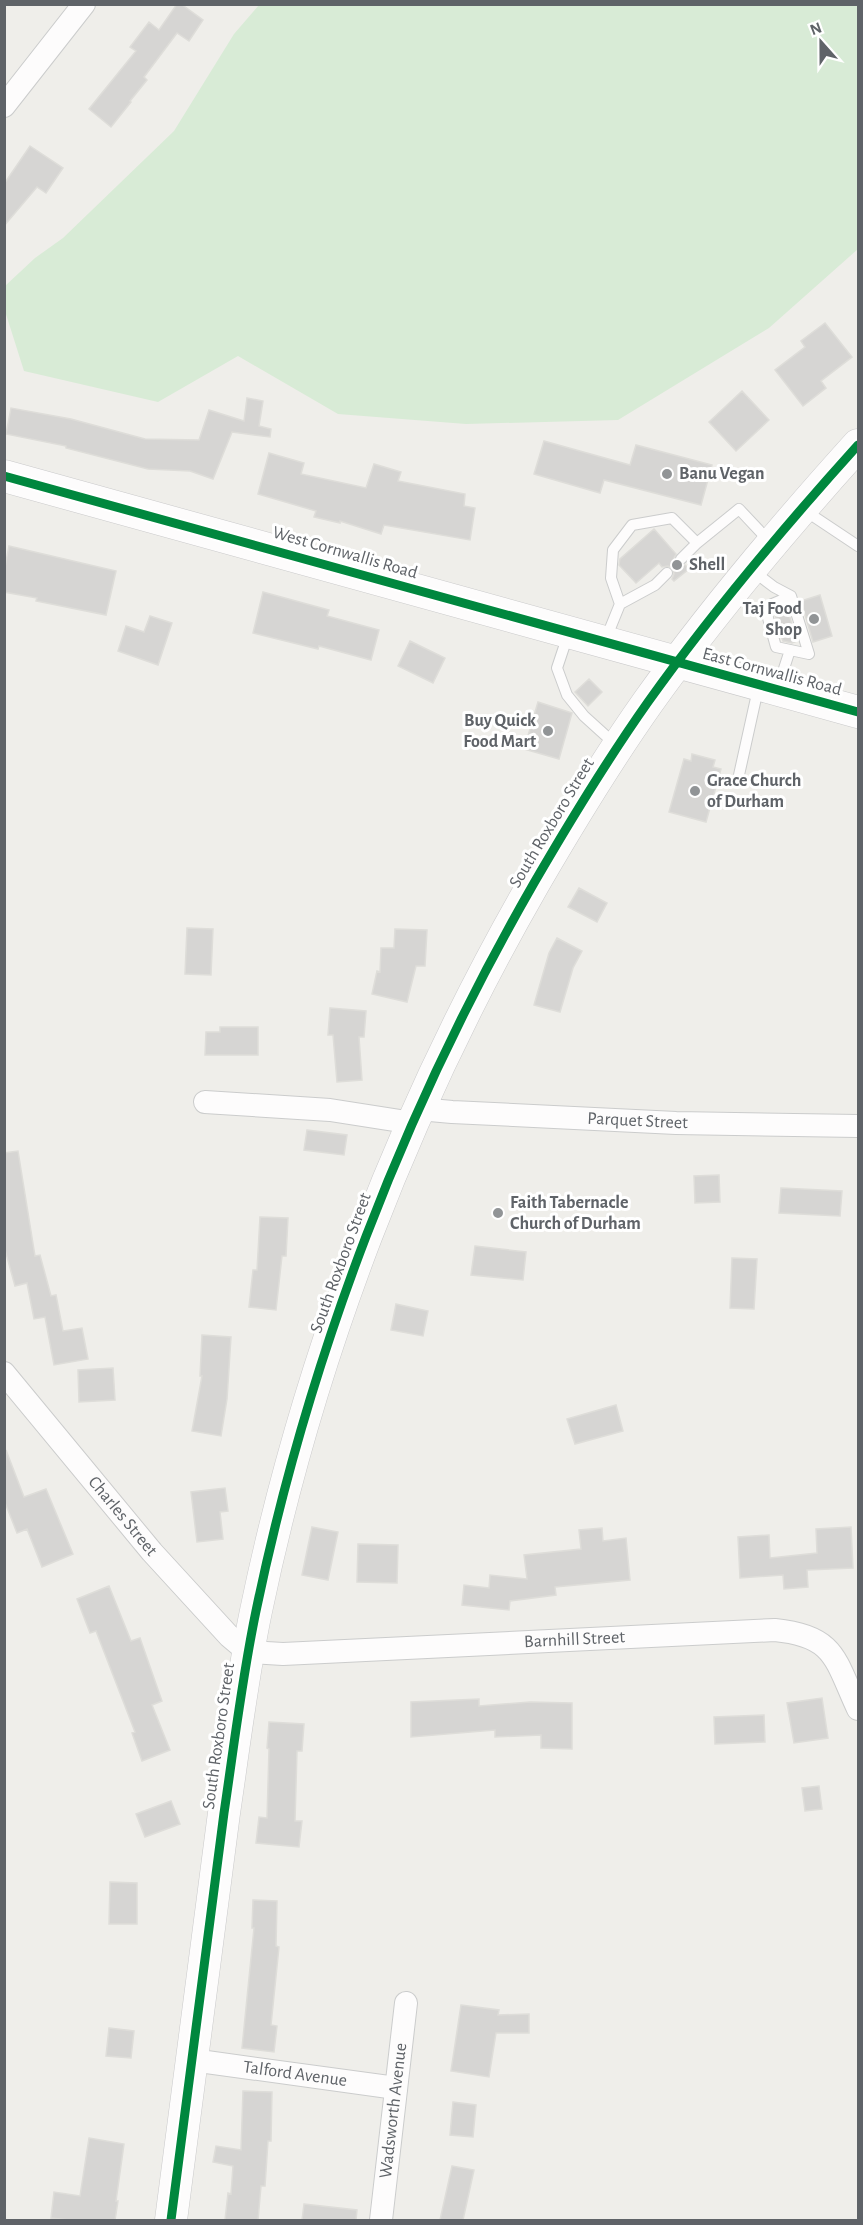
<svg xmlns="http://www.w3.org/2000/svg" width="863" height="2225" font-family="'Alegreya Sans',sans-serif">
<style>
.green{fill:#d8ebd6}
.building{fill:#d6d5d3;stroke:#deddd9;stroke-width:1.5}
.lines{fill:none;stroke-linecap:round;stroke-linejoin:round}
.lane-casing{stroke:#cbcccc;stroke-width:12}
.street-casing{stroke:#cbcccc;stroke-width:24}
.secondary-casing{stroke:#cacacb;stroke-width:33}
.lane{stroke:#fdfcfc;stroke-width:10}
.street{stroke:#fdfcfc;stroke-width:22}
.secondary{stroke:#fdfcfc;stroke-width:32}
.cycleway-casing{stroke:#fff;stroke-width:13}
.cycleway{stroke:#00873e;stroke-width:9}
.poi-dot{fill:#919496;stroke:#fff;stroke-width:2}
.labels{text-anchor:middle;dominant-baseline:central;stroke-width:6;stroke-linejoin:round;paint-order:stroke}
.poi-label{font-size:18px;font-weight:bold;fill:#5f6368;stroke:#fff;text-anchor:start}
.street-label{font-size:18px;fill:#5f6368;stroke:#fff}
</style>
<rect width="100%" height="100%" fill="#efeeea"/>
<!-- green -->
<path class="green" d="M259,5H858V249L769,328L618,420L466,424L338,414L238,356L158,402L24,371L5,311V286L35,258L63,238L174,131L234,34Z"/>
<!-- building -->
<path class="building" d="M177,4H181L203,20L189,41L177,33L144,77L147,80L130,101L131,102L111,127L89,109L136,51L130,47L149,22L159,30Z
M30,146L63,168L46,193L37,187L4,226V184Z
M825,323L852,357L821,381L826,388L803,406L775,370L805,347L801,341Z
M742,391L769,420L736,451L709,422Z
M247,398L263,401L259,426L271,429L270,437L232,432L213,479L190,471L148,469L66,448V446L6,434L11,408L71,419L145,439L199,440L209,410L244,421Z
M544,441L630,465L636,445L712,465L701,505L604,480L600,493L534,474Z
M269,453L304,463L301,474L366,488L374,464L401,472L398,481L465,494L464,506L475,508L470,540L384,525L381,534L340,521V523L314,517L316,511L258,494Z
M654,529L676,554L674,558L675,564L680,566L685,565L689,569L674,581L672,579L674,574L673,568L668,566L662,567L659,563L636,583L619,565L620,559Z
M9,546L116,571L106,615L36,601L37,598L4,592V572Z
M263,592L329,610L327,616L379,630L371,660L319,646L318,649L253,633Z
M820,595L832,636L813,642L801,601Z
M787,608L797,641L792,643L783,641L774,612Z
M150,616L172,623L158,665L118,651L126,626L144,632Z
M410,641L445,658L433,683L398,666Z
M589,679L602,692L588,706L575,692Z
M538,702L572,713L559,759L524,749Z
M692,754L715,760L713,767L721,769L706,822L669,812L684,759L691,761Z
M579,888L607,903L597,922L568,907Z
M187,928L213,929L211,975L185,974Z
M395,929L427,930L425,966H416L407,1002L372,994L377,971L380,972L381,948H394Z
M557,938L582,951L573,968L560,1012L534,1005L549,953Z
M330,1008L366,1011L364,1037H359L362,1080L337,1082L333,1035H328Z
M220,1027H258V1055H205L206,1032H220Z
M307,1130L347,1135L344,1155L304,1150Z
M18,1151L35,1256L40,1255L51,1296L56,1295L63,1331L82,1328L88,1359L54,1365L45,1317L34,1319L27,1283L15,1286L4,1246V1153Z
M719,1175L720,1202L695,1203L694,1176Z
M781,1188L842,1191L840,1216L779,1213Z
M260,1217L288,1218L286,1256H282L276,1310L249,1307L253,1270H257Z
M475,1246L526,1252L523,1280L471,1275Z
M732,1258L757,1259L754,1309L730,1308Z
M396,1304L428,1311L423,1336L391,1330Z
M202,1335L231,1337L227,1399L221,1436L192,1431L202,1376H200Z
M113,1368L115,1400L79,1402L78,1370Z
M616,1405L623,1431L575,1444L567,1419Z
M6,1450L24,1497L46,1489L73,1554L42,1567L27,1529L17,1533L4,1500Z
M225,1488L228,1511L220,1512L223,1539L197,1542L191,1492Z
M312,1527L338,1532L328,1580L302,1575Z
M851,1527L853,1568L807,1570L808,1587L784,1589L783,1575L740,1578L738,1537L769,1535L770,1558L817,1553L816,1529Z
M602,1528L603,1541L626,1538L630,1580L555,1587L556,1595L510,1601L509,1610L462,1605L464,1585L489,1588L490,1575L527,1579L524,1555L581,1549L579,1530Z
M358,1544L398,1545L397,1583L357,1582Z
M109,1586L131,1641L140,1638L162,1701L152,1705L170,1750L142,1761L132,1733L135,1732L96,1631L90,1633L77,1599Z
M822,1698L828,1738L794,1743L787,1703Z
M479,1699V1706L530,1702L572,1703V1749L541,1748V1735L495,1737V1730L411,1737V1702Z
M764,1715L765,1742L715,1744L714,1717Z
M269,1722L304,1724L302,1751H297L295,1821H302L299,1847L256,1843L259,1817L267,1818L269,1749L267,1748Z
M819,1786L822,1809L805,1811L802,1788Z
M171,1801L180,1824L145,1837L136,1814Z
M110,1882L137,1883V1924H109Z
M253,1900L277,1901L276,1946L279,1947L271,2025L277,2026L274,2052L242,2048L254,1928H252Z
M461,2005L499,2010L498,2015L529,2014V2033H496L489,2077L451,2071Z
M109,2028L134,2031L131,2058L106,2056Z
M243,2091L272,2092L271,2141H268L265,2186H261L258,2220H225L228,2193L231,2194L233,2166L213,2162L216,2146L241,2150Z
M453,2102L476,2105L473,2137L450,2135Z
M89,2138L124,2144L116,2201H118L115,2220H69L51,2218L54,2192L80,2196Z
M452,2166L474,2170L463,2220H440Z
M304,2204L357,2210L356,2220H302Z"/>
<g class="lines">
<defs>
<path id="lane" d="M804,510L858,546
M681,559L697,543
M753,571L774,587L791,596L809,654L776,647L765,607L791,596
M620,604L655,585L667,573
M568,635L557,668L567,695L584,716L616,745
M605,641L620,604L611,578L613,550L632,525L672,518L697,543L739,509L770,542
M778,687L790,650
M739,775L758,689"/>
<g id="street">
<path d="M4,106L84,4"/>
<path d="M205,1102L330,1110L413,1123"/>
<path id="s1" d="M419,1109L452,1112L676,1123L858,1126"/>
<path id="s2" d="M4,1373L152,1552L229,1636L248,1652L283,1654L775,1630C836,1636 835,1660 858,1709"/>
<path id="s3" d="M192,2060L396,2088"/>
<path id="s4" d="M381,2220L406,2003"/>
</g>
<path id="secondary" d="M4,476C289,555 573,636 858,712
M171,2220C189,2085 205,1949 224,1813C234,1746 242,1678 256,1611C309,1356 404,1109 534,883C570,821 607,760 648,702C713,611 784,527 858,445"/>
</defs>
<!-- lane casing -->
<use href="#lane" class="lane-casing"/>
<!-- street casing -->
<use href="#street" class="street-casing"/>
<!-- secondary casing -->
<use href="#secondary" class="secondary-casing"/>
<!-- lane -->
<use href="#lane" class="lane"/>
<!-- street -->
<use href="#street" class="street"/>
<!-- secondary -->
<use href="#secondary" class="secondary"/>
<defs>
<path id="cycleway" d="M4,476C289,555 573,636 858,712
M171,2220C189,2085 205,1949 224,1813C234,1746 242,1678 256,1611C309,1356 404,1109 534,883C570,821 607,760 648,702C713,611 784,527 858,445"/>
</defs>
<!-- cycleway casing -->
<use href="#cycleway" class="cycleway-casing"/>
<!-- cycleway -->
<use href="#cycleway" class="cycleway"/>
</g>
<!-- markers -->
<g class="poi-dot">
<circle cx="667" cy="474" r="6"/>
<circle cx="677" cy="565" r="6"/>
<circle cx="814" cy="619" r="6"/>
<circle cx="548" cy="731" r="6"/>
<circle cx="695" cy="791" r="6"/>
<circle cx="498" cy="1213" r="6"/>
</g>
<g class="labels">
<!-- poi labels -->
<g class="poi-label">
<text x="679" y="474">Banu Vegan</text>
<text x="689" y="565">Shell</text>
<text x="802" y="609" text-anchor="end">Taj Food<tspan x="802" dy="21">Shop</tspan></text>
<text x="536" y="721" text-anchor="end">Buy Quick<tspan x="536" dy="21">Food Mart</tspan></text>
<text x="707" y="781">Grace Church<tspan x="707" dy="21">of Durham</tspan></text>
<text x="510" y="1203">Faith Tabernacle<tspan x="510" dy="21">Church of Durham</tspan></text>
</g>
<!-- street labels -->
<g class="street-label">
<text transform="translate(345 553) rotate(16)">West Cornwallis Road</text>
<text transform="translate(772 672) rotate(15)">East Cornwallis Road</text>
<text transform="translate(552 823) rotate(-59)">South Roxboro Street</text>
<text stroke="none"><textPath href="#s1" startOffset="219">Parquet Street</textPath></text>
<text transform="translate(341 1263) rotate(-70)">South Roxboro Street</text>
<text stroke="none"><textPath href="#s2" startOffset="186">Charles Street</textPath></text>
<text stroke="none"><textPath href="#s2" startOffset="698">Barnhill Street</textPath></text>
<text transform="translate(219 1736) rotate(-82)">South Roxboro Street</text>
<text stroke="none"><textPath href="#s3" startOffset="104">Talford Avenue</textPath></text>
<text stroke="none"><textPath href="#s4" startOffset="110">Wadsworth Avenue</textPath></text>
</g>
</g>
<!-- border -->
<rect width="863" height="2225" fill="none" stroke="#5f6368" stroke-width="12"/>
<!-- north arrow -->
<g transform="translate(821 42) rotate(339)" stroke="#ffffff" stroke-width="4.5" paint-order="stroke">
<path d="M0-4.5L10 22L0 15L-10 22Z" fill="#5f6368"/>
<text y="-9" font-size="16" font-weight="bold" text-anchor="middle" fill="#5f6368">N</text>
</g>
</svg>
